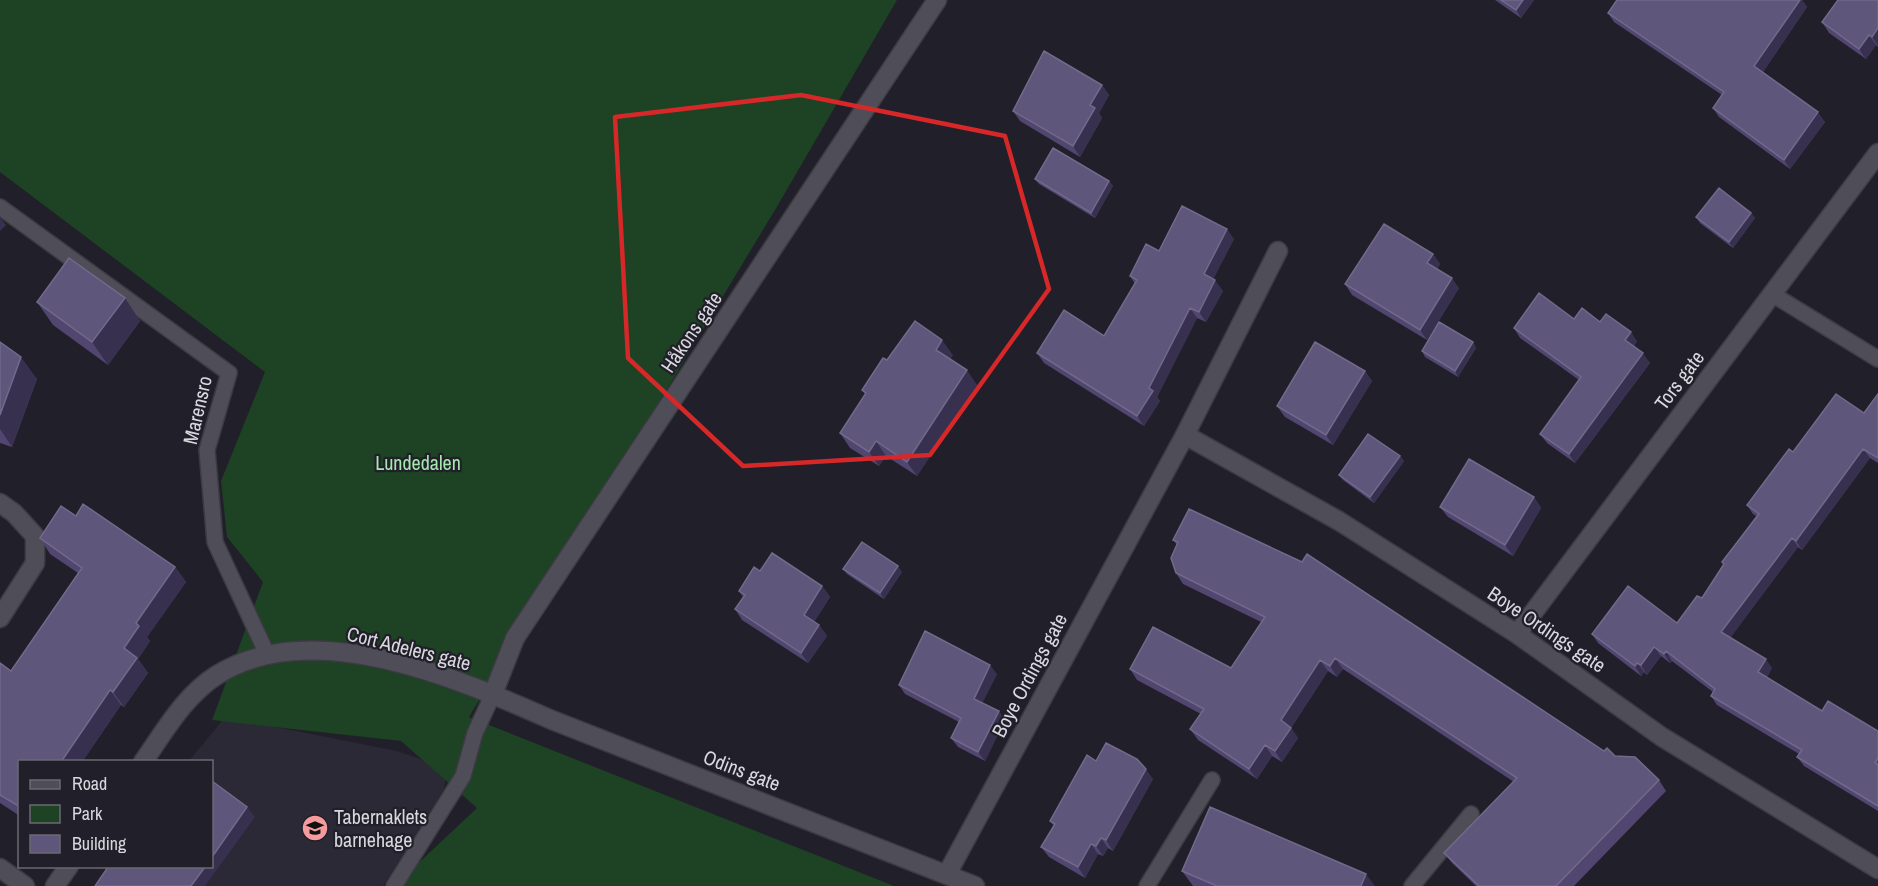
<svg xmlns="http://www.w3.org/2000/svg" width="1878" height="886" font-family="'Archivo Narrow',sans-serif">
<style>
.built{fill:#2c2937}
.green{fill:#1d4224}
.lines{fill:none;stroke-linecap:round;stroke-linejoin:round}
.service-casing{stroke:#3c3b42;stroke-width:18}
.minor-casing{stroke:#3c3b42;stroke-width:21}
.tertiary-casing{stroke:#3c3b42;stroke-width:21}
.service{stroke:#4f4d58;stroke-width:15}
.minor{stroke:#4f4d58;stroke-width:18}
.tertiary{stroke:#4f4d58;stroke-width:18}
.wall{fill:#504670}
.shaded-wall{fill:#37304f}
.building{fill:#5f567c;stroke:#726a8b;stroke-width:1.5}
.marked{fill:none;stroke:#d62828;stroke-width:4.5;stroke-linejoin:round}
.labels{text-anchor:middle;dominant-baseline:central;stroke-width:4.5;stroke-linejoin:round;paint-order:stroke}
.street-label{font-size:20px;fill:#d9d8de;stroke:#211f29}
.park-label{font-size:20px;fill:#a4e8ad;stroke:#211f29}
.poi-label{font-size:20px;fill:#d9d8de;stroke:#211f29;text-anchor:start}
</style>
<rect width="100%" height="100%" fill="#211f29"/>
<!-- built -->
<path class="built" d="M225,717L397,751L447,768L444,789L383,886H204L212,866V762L189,761Z"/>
<!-- green -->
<path class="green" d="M0,0H897L778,205L469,717L894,886H394L477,808L401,741L212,720L263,582L227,537L221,481L265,372L0,172Z"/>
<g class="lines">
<defs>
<path id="service" d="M0,207L229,373L207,450L215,542L267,654
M1772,294L1878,359
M394,886L463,776L475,733L493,694
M1147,886L1212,780
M1412,886L1471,814"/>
<path id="minor" d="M1185,435L1339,521L1517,634L1662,737L1878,869
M0,503L14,513L35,536V563L0,618
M1517,634L1878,153
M0,868L25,886
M947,874L1185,435L1278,251"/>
<path id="tertiary" d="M493,694L515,638L937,0
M143,762C164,732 185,695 217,675C313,615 459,679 552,720L975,886
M55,886L69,866"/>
</defs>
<!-- service casing -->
<use href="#service" class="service-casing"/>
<!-- minor casing -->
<use href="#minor" class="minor-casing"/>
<!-- tertiary casing -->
<use href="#tertiary" class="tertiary-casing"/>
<!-- service -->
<use href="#service" class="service"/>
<!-- minor -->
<use href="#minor" class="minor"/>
<!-- tertiary -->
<use href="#tertiary" class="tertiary"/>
</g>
<!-- wall -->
<path class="wall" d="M1495,0H1534L1521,18Z
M1617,0H1802L1807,7L1763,72L1825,122L1790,169L1719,117L1713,108L1722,95L1614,22L1608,13Z
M1878,0V47L1876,45L1866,59L1829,33L1822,22Z
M1102,85L1109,95L1099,113L1102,118L1080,157L1020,121L1013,111Z
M1035,179L1109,181L1113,186L1095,218L1039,184Z
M1751,213L1755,218L1733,248L1700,223L1696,217Z
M1234,239L1213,279L1223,291L1206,322L1197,318L1157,397L1160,401L1144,426L1044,363L1037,353L1104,336L1135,284L1130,276L1159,251Z
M1433,254L1440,264L1437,269L1459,288L1427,340L1352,295L1345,284Z
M125,298L140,321L108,365L53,325L37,302Z
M1574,319L1600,322L1637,341L1634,346L1650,363L1575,463L1547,443L1540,434L1579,380L1520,338L1514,328Z
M0,342L37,379L12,447L0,443Z
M1473,342L1476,348L1458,377L1425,357L1422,351Z
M953,355L950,359L977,385L917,476L886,456L879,466L850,448L840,433L865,394L862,390L887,360Z
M1365,371L1372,381L1333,445L1285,417L1277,406Z
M1878,394V463L1870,458L1802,550L1798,547L1730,638L1772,668L1767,677L1822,711L1878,731V811L1804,766L1797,757L1799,754L1717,705L1711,696L1713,692L1672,661L1670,663L1661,656L1647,675L1644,672L1641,676L1598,643L1592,634L1677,623L1702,598L1724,565L1722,562L1756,516L1753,514L1747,505L1793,452L1864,413Z
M1400,456L1404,461L1374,503L1343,480L1339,475Z
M1534,497L1541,508L1513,556L1448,517L1440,507Z
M76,516L175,567L186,582L147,637L150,641L138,659L148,673L124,707L121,705L82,762H20V816L0,803V663L11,671L78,573L50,554L40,538Z
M1173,540L1604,751L1615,756L1659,780L1666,791L1574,886H1476L1452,863L1444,853L1514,782L1343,669L1337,677L1328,671L1291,728L1298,738L1282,762L1272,756L1257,779L1198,740L1190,729L1201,714L1137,680L1130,669L1231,668L1261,622L1183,584L1176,573L1177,545Z
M843,569L902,572L884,599L847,574Z
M760,571L822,586L830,597L814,622L819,625L827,636L808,663L742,620L735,609L743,597L739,591Z
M997,674L982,703L1005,720L985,761L958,747L951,738L959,722L905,694L899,685Z
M1096,761L1153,779L1113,851L1108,848L1103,856L1098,854L1085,878L1049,857L1041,847L1054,826L1050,821Z
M1182,871L1375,886H1193Z"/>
<!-- shaded-wall -->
<path class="shaded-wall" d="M1523,0H1534L1521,18L1516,10Z
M1800,0H1802L1807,7L1761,75L1754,66Z
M1878,28V46L1872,37Z
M1869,35L1876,45L1866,59L1859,49Z
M1102,85L1109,95L1099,113L1102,118L1080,157L1073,146L1090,105Z
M1818,112L1825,122L1790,169L1784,160Z
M1109,181L1113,186L1095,218L1091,213Z
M1751,213L1755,218L1733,248L1729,242Z
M0,217L6,225L0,231Z
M1227,229L1234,239L1211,284L1204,274Z
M1433,254L1440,264L1435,274L1427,263Z
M1452,278L1459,288L1427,340L1420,330Z
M1215,280L1223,291L1206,322L1199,312Z
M125,298L140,321L108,365L92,342Z
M1190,308L1197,318L1157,397L1160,401L1144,426L1137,416L1149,388Z
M1631,332L1637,341L1631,349L1625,340Z
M942,340L953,355L946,365L936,350Z
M1473,342L1476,348L1458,377L1455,371Z
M1643,353L1650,363L1575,463L1569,454Z
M21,357L37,379L12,447L0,429V415Z
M967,370L977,385L917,476L907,462Z
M1365,371L1372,381L1333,445L1326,435Z
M876,441L886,456L879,466L869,452Z
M1863,449L1870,458L1802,550L1796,541Z
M1400,456L1404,461L1374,503L1370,497Z
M1534,497L1541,508L1513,556L1505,545Z
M1792,538L1798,547L1728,641L1721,632Z
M898,566L902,572L884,599L880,593Z
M175,567L186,582L147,637L150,641L138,659L148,673L124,707L113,692L124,648L136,623Z
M822,586L830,597L812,625L804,615Z
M819,625L827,636L808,663L801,653Z
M1654,647L1661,656L1647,675L1641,665Z
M1666,651L1672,661L1670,663L1664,654Z
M1335,658L1343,669L1337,677L1330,666Z
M1766,659L1772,668L1764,681L1758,672Z
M1320,660L1328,671L1290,729L1291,728L1298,738L1282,762L1275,751L1281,720Z
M1637,663L1644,672L1641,676L1635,666Z
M990,665L997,674L980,708L974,699Z
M110,690L121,705L82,762H61Z
M999,711L1005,720L985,761L978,752Z
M1265,745L1272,756L1257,779L1249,769Z
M1146,769L1153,779L1113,851L1106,840Z
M247,807L255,817L205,886H191L205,867H212V857Z
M1101,838L1108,848L1103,856L1096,846Z
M1091,844L1098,854L1085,878L1078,867Z
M1366,874L1375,886H1361Z"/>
<!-- building -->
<path class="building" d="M1501,0H1523L1516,10Z
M1617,0H1800L1754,66L1818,112L1784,160L1713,108L1724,92L1608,13Z
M1838,0H1878V28L1872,37L1869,35L1859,49L1822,22Z
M1044,51L1102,85L1090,105L1095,108L1073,146L1013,111Z
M1053,148L1109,181L1091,213L1035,179Z
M1719,188L1751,213L1729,242L1696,217Z
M1182,206L1227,229L1204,274L1215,280L1199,312L1190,308L1149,388L1153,391L1137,416L1037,353L1064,310L1104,336L1137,280L1130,276L1146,244L1159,251Z
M1384,224L1433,254L1427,263L1452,278L1420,330L1345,284Z
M69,258L125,298L92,342L37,302Z
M1539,293L1574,319L1582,308L1600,322L1606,314L1631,332L1625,340L1643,353L1569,454L1540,434L1581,377L1514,328Z
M915,321L942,340L936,350L967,370L907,462L876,441L869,452L840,433L866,393L862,390L883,358L887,360Z
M1439,322L1473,342L1455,371L1422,351Z
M0,342L21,357L0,415Z
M1315,342L1365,371L1326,435L1277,406Z
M1836,394L1864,413L1878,394V458L1863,449L1796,541L1792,538L1721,632L1766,659L1758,672L1822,711L1828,701L1878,731V758L1875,763L1878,765V806L1797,757L1802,750L1711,696L1715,689L1666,651L1664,654L1654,647L1641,665L1637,663L1635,666L1592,634L1628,586L1677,623L1697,596L1702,598L1724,564L1722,562L1759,514L1747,505L1789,449L1793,452Z
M1368,434L1400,456L1370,497L1339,475Z
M1469,459L1534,497L1505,545L1440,507Z
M83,504L175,567L136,623L139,626L124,648L137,658L113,692L110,690L61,762H20V807L0,795V663L11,671L82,568L40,538L61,506L76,516Z
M1189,509L1302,562L1307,554L1604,751L1607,748L1615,756L1635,757L1659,780L1556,886H1479L1444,853L1517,778L1335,658L1330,666L1320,660L1281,720L1291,728L1275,751L1265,745L1249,769L1190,729L1204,709L1130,669L1153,627L1231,668L1265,617L1176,573L1171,558L1178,542L1173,540Z
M862,542L898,566L880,593L843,569Z
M772,553L822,586L804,615L819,625L801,653L735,609L745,595L739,591L754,567L760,571Z
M925,631L990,665L974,699L999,711L978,752L951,738L961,718L899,685Z
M1106,743L1137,759L1146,769L1106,840L1101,838L1096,846L1091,844L1078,867L1041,847L1055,824L1050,821L1087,755L1096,761Z
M212,781L247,807L212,857Z
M1210,807L1366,874L1361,886H1217L1182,871Z
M108,867H205L191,886H95Z"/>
<!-- marked area -->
<path class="marked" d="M801,95L1005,136L1049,289L930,455L743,466L628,358L615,117Z"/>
<!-- icons -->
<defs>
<symbol id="school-disc" viewBox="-11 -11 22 22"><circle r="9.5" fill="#f59b9d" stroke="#211f29"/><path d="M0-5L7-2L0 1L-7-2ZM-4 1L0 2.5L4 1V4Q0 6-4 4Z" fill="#111"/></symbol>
</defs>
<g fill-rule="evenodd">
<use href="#school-disc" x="300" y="813" width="30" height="30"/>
</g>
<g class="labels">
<!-- street labels -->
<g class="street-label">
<text transform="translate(691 332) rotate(-56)">Håkons gate</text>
<text transform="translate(1679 380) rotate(-53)">Tors gate</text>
<text transform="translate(197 410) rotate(-77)">Marensro</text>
<text transform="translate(1547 629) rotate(34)">Boye Ordings gate</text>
<text transform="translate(409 648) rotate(14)">Cort Adelers gate</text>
<text transform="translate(1029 675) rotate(-62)">Boye Ordings gate</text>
<text transform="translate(742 770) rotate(21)">Odins gate</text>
</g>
<!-- park labels -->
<g class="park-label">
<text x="418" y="462">Lundedalen</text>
</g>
<!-- poi labels -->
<g class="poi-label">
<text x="334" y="816">Tabernaklets<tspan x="334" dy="23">barnehage</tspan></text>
</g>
</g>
<!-- legend -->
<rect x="18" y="760" width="195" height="108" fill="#211f29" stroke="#6b6971" stroke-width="1.5"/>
<rect x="30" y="780" width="30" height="9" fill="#4f4d58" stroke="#6b6971" stroke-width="1.5"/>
<text x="72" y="790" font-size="18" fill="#d9d8de">Road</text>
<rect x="30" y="805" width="30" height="18" fill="#1d4224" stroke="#6b6971" stroke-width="1.5"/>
<text x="72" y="820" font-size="18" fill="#d9d8de">Park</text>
<rect x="30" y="835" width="30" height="18" fill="#5f567c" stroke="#6b6971" stroke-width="1.5"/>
<text x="72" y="850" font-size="18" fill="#d9d8de">Building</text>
</svg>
